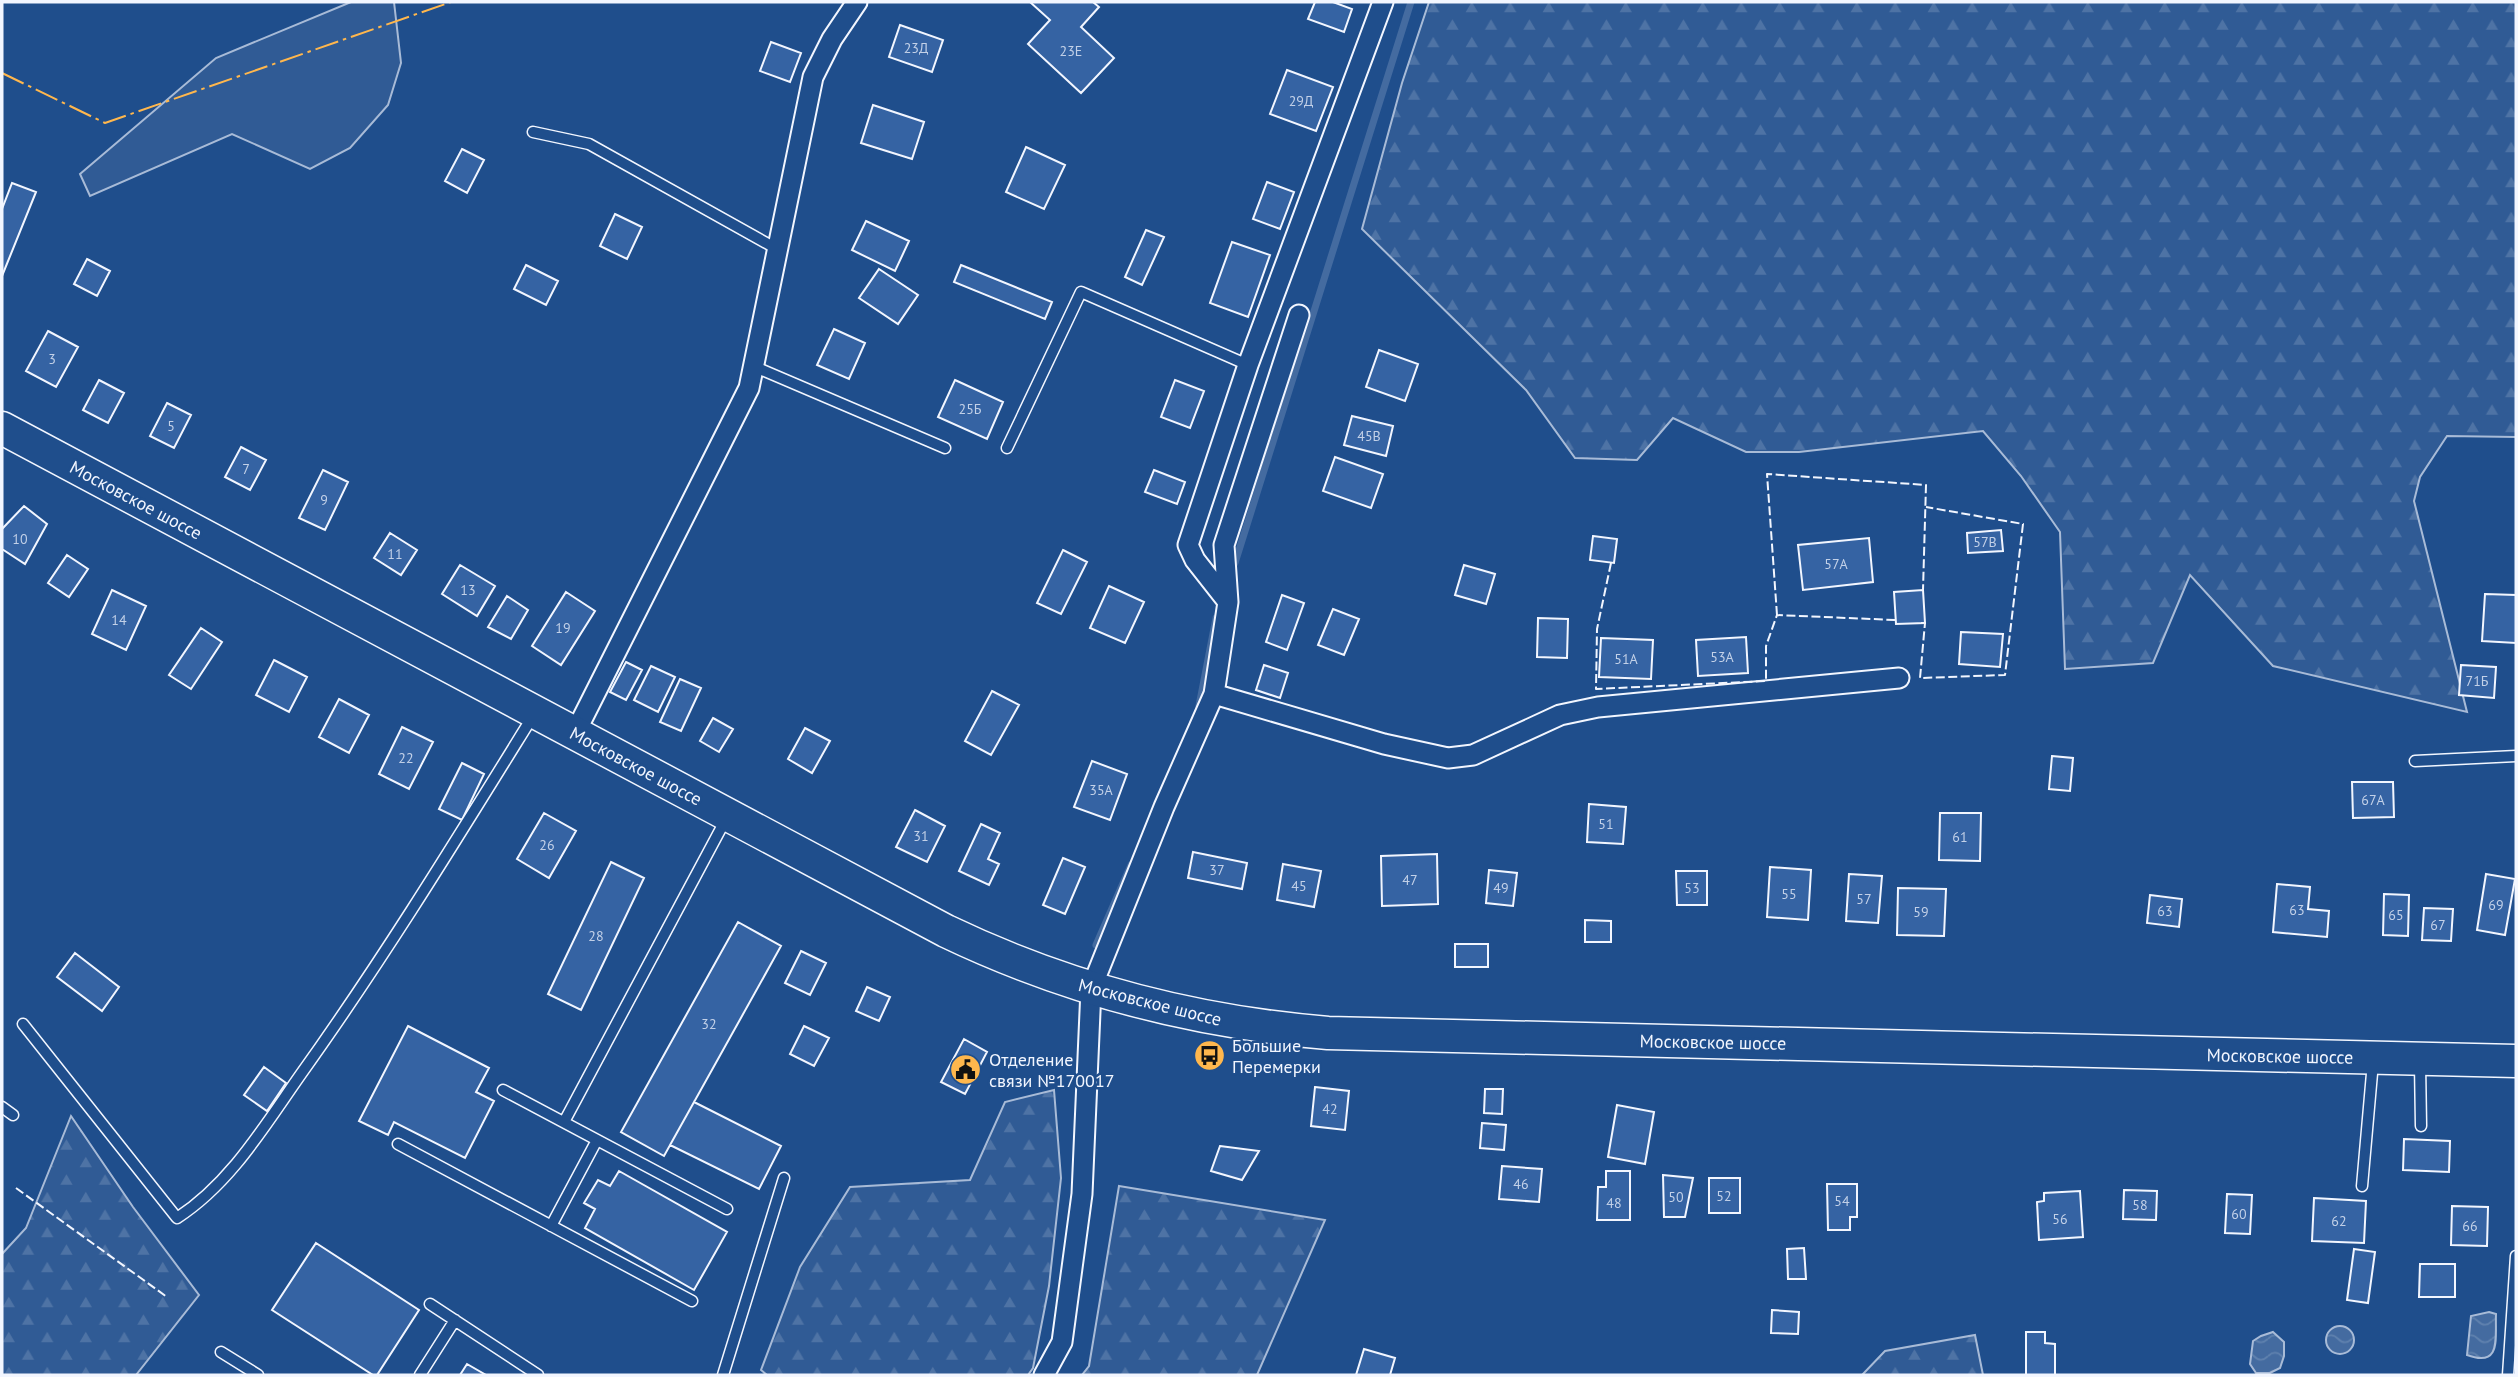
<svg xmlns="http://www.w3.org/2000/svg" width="2518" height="1377" font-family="'PT Sans',sans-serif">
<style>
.built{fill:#305b95;stroke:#a8bbd7;stroke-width:2}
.forest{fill:url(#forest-firs);stroke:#a8bbd7;stroke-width:2}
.water{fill:url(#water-waves);stroke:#a8bbd7;stroke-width:2}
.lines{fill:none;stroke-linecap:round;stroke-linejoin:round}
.stream{stroke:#446ba0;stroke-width:7}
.building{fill:#3563a3;stroke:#f2f6ff;stroke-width:2}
.lane-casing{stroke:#f2f6ff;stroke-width:13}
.street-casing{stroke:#f2f6ff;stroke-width:23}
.primary-casing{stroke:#f2f6ff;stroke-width:35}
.lane{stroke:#1f4e8c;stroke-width:10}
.street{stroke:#1f4e8c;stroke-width:19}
.primary{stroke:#1f4e8c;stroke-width:32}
.fence{stroke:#f2f6ff;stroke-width:2;stroke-dasharray:9 3.5;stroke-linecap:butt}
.power{stroke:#ffb74d;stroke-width:2;stroke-dasharray:24 5 3.5 5;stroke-linecap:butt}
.labels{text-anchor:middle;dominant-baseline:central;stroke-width:5;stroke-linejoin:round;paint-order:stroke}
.number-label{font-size:14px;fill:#c3d1e8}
.street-label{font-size:18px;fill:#f2f6ff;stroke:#1f4e8c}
.poi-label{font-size:18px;fill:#f2f6ff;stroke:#1f4e8c;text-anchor:start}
</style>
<defs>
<pattern id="forest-firs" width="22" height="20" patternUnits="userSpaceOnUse" patternTransform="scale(1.75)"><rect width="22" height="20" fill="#305b95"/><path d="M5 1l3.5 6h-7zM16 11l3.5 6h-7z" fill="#4e73a5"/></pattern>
<pattern id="water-waves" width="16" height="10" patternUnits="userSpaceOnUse" patternTransform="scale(1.75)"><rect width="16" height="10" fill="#446ba0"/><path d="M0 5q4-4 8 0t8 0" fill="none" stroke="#5f81ae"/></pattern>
</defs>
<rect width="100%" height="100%" fill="#1f4e8c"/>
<!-- built -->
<path class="built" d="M351,2H394L401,63L388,105L350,148L310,169L232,134L90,196L80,174L216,58Z"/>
<!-- forest -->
<path class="forest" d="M1429,2H2516V437L2447,436L2420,477L2414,501L2467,712L2273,666L2190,575L2153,663L2065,669L2060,532L2021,476L1983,431L1799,452H1746L1673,418L1637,460L1575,458L1526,390L1362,229L1402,83Z
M1054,1090L1061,1178L1049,1286L1033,1368L1028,1375H767L761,1370L800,1267L850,1187L970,1180L1005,1102Z
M71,1116L133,1207L199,1295L136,1375H2V1254L26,1228Z
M1119,1186L1325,1220L1257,1375H1082L1089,1366Z
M1975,1335L1983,1375H1862L1885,1351Z"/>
<!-- water -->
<path class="water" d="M2489,1312L2496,1314C2495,1338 2502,1368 2467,1355L2471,1316Z
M2326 1340a14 14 0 1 1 28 0a14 14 0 1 1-28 0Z
M2273,1332L2284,1342V1356L2280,1368L2270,1373H2256L2250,1364L2253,1341L2261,1336Z"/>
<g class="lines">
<!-- stream -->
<path class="stream" d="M1235,563L1411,2
M1199,706L1216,618
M1096,945L1131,865"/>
</g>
<!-- building -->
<path class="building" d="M1030,2H1093L1099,7L1081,27L1114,58L1081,93L1028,44L1050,20Z
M1315,2H1333L1352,9L1344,32L1308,19Z
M900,25L943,40L932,72L889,57Z
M771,42L801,53L790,82L760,71Z
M1287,70L1333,87L1316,131L1270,114Z
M873,105L924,122L912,159L861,143Z
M1026,147L1065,165L1044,209L1006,192Z
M462,149L484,160L467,193L445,181Z
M1267,182L1294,192L1280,229L1253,219Z
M12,183L36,192L2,276V209Z
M615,214L642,227L627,259L600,246Z
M866,221L909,241L895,271L852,250Z
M1146,230L1164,237L1142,285L1125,277Z
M1232,242L1270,255L1248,317L1210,303Z
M87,259L110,271L97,296L74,284Z
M526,265L558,281L546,305L514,289Z
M961,265L1052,302L1045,319L954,282Z
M879,269L918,295L898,324L859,298Z
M834,329L865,343L849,379L817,365Z
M48,331L78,347L56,387L26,371Z
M1379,350L1418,364L1405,401L1366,387Z
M99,380L124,393L108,423L83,410Z
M955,380L1003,402L987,439L938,417Z
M1175,380L1204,391L1190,428L1161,417Z
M167,403L191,415L174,448L150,436Z
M1352,416L1393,426L1386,456L1344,445Z
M241,447L266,460L250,490L225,477Z
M1335,457L1383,474L1371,508L1323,491Z
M323,470L348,482L325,530L299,518Z
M1154,470L1185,482L1177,504L1145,492Z
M24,506L47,524L25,564L2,549V529Z
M2001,530L2003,551L1968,553L1967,533Z
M390,533L417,550L401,575L374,558Z
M1593,536L1617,539L1614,563L1590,560Z
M1869,538L1873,582L1803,590L1798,545Z
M1063,550L1087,562L1061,614L1037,603Z
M67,555L88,569L69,597L48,583Z
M460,565L495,586L477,616L442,594Z
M1464,565L1495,574L1486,604L1455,595Z
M1109,586L1144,602L1125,643L1090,628Z
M112,590L146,606L126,650L92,634Z
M1923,590L1925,623L1896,624L1894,592Z
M566,592L595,611L561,665L532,646Z
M2485,594L2516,595V643L2482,641Z
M1282,595L1304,603L1287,650L1266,642Z
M507,596L528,610L511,639L488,627Z
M1333,609L1359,619L1344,655L1318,645Z
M1538,618L1568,619L1567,658L1537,657Z
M201,628L222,642L191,689L169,675Z
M1961,632L2003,634L2000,667L1959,664Z
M1746,637L1748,673L1698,676L1696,640Z
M1601,638L1653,640L1651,679L1599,677Z
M274,660L307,677L289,712L256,695Z
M626,662L642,670L626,700L610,692Z
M1264,665L1288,673L1280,698L1256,690Z
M2461,665L2496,667L2494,698L2459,695Z
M651,666L675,677L658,712L634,700Z
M680,679L701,688L681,731L660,722Z
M992,691L1019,705L991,755L965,741Z
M339,699L369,715L349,753L319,737Z
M713,718L733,729L719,752L700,741Z
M402,727L433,742L409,789L379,774Z
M805,728L830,741L812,773L788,759Z
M2052,756L2073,758L2070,791L2049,789Z
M1092,761L1127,774L1110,820L1074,807Z
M462,763L484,774L462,820L439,809Z
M2352,782H2393L2394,817L2353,818Z
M1589,804L1626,807L1623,844L1587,842Z
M915,810L945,826L927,862L896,847Z
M544,813L576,831L549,878L517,859Z
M1940,813H1981L1980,861L1939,860Z
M981,824L1000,833L988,859L999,864L989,885L959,871Z
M1193,852L1247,863L1242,889L1188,878Z
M1437,854L1438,904L1382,906L1381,856Z
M1063,858L1085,867L1065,914L1043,905Z
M611,862L644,878L581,1010L548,994Z
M1283,864L1321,871L1314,907L1277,900Z
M1770,867L1811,870L1808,920L1767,917Z
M1489,870L1517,873L1513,906L1486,903Z
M1676,871H1707V905H1677Z
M1849,874L1882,876L1878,923L1846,921Z
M2486,874L2515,879L2505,935L2477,930Z
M2277,884L2310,887L2308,909L2329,911L2327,937L2273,932Z
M1898,888L1946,889L1944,936L1897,935Z
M2384,894L2409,895L2408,936L2383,935Z
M2150,895L2182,899L2179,927L2147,923Z
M2424,908L2453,909L2451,941L2422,940Z
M1585,920L1611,921V942H1585Z
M738,922L781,946L664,1156L621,1132Z
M1455,944H1488V967H1455Z
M801,951L826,963L810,995L785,983Z
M75,953L119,987L102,1011L57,977Z
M867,987L890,997L879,1021L856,1011Z
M408,1026L489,1068L476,1092L494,1101L465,1158L394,1122L388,1135L359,1121Z
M804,1026L829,1038L814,1066L790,1054Z
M964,1039L987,1052L965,1094L941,1082Z
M264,1067L286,1083L267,1111L244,1095Z
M1315,1087L1349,1091L1345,1130L1311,1126Z
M1485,1089H1503L1502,1114L1484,1113Z
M694,1102L781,1146L759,1189L670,1145Z
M1617,1105L1654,1112L1645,1164L1608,1157Z
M1482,1123L1506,1125L1504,1150L1480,1148Z
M2404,1139L2450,1141L2449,1172L2403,1170Z
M1220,1146L1259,1151L1242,1180L1211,1171Z
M1502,1166L1542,1169L1539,1202L1499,1199Z
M619,1171L727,1232L694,1290L585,1228L595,1209L584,1203L598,1180L610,1186Z
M1606,1171H1630V1220H1597L1598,1187H1606Z
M1663,1175L1693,1178L1685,1217H1664Z
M1709,1178H1740V1213H1709Z
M1827,1184H1857V1217H1850V1230H1828Z
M2124,1190L2157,1191L2156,1220L2123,1219Z
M2080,1191L2083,1237L2039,1240L2037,1202L2044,1201V1193Z
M2227,1194L2252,1195L2250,1234L2225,1233Z
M2314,1198L2366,1201L2364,1243L2312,1241Z
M2452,1206L2488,1207L2487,1246L2451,1245Z
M316,1243L419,1310L377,1375H373L272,1310Z
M1804,1248L1806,1279H1788L1787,1249Z
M2354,1249L2375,1252L2368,1303L2347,1300Z
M2420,1264H2455V1297H2419Z
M1772,1310L1799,1312L1798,1334L1771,1333Z
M2026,1332H2045V1343L2055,1344V1375H2026Z
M1364,1349L1395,1358L1390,1375H1356Z
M467,1364L486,1375H460Z"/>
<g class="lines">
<defs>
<path id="lane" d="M533,132L589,144L777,249
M753,366L945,448
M1007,448L1081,292L1248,365
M2415,761L2516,756
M23,1024L177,1218C231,1183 265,1125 301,1074C384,958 458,837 533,716
M2420,1063L2421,1126
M503,1090L727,1209
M2,1107L13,1115
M564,1122L726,819
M398,1144L692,1301
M2362,1186L2373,1062
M551,1226L597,1140
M430,1304L538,1375
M221,1352L258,1375
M420,1375L455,1320
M723,1375L784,1178
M2508,1375L2516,1256"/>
<path id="street" d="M1228,602L1224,545L1299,315
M1214,694L1384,744L1448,758L1473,755L1560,715L1598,707L1899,678
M575,733L749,388L813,77L832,39L857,2
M1044,1375L1062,1342L1082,1194L1091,989L1164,807L1214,694L1228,602L1195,560L1188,545L1248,365L1383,2"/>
<path id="primary" d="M2,428L946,931C1067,989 1195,1022 1328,1033L2516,1061"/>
</defs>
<!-- lane casing -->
<use href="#lane" class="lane-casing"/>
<!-- street casing -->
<use href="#street" class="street-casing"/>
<!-- primary casing -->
<use href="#primary" class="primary-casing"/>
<!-- lane -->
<use href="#lane" class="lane"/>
<!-- street -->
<use href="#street" class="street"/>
<!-- primary -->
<use href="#primary" class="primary"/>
<!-- fence -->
<path class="fence" d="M1611,563L1597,629L1596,689L1766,681V646L1777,615L1895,620L1896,622
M1777,615L1767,474L1926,485L1923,590
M1921,623H1925L1920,678L2005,675L2023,524L1926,507
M16,1188L167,1297"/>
<!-- power -->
<path class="power" d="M2,73L105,123L451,2"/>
</g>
<!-- icons -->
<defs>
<symbol id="bus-disc" viewBox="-11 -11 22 22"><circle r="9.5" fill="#ffb74d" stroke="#1f4e8c"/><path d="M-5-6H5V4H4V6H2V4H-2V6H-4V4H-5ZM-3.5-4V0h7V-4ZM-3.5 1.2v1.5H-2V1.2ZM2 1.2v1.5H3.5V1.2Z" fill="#111"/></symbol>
<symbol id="civic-disc" viewBox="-11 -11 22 22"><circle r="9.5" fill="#ffb74d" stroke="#1f4e8c"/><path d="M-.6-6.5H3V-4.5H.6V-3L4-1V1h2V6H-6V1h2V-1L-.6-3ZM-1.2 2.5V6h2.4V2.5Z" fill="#111"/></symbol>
</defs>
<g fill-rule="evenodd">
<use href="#bus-disc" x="1192" y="1038" width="35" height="35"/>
<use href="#civic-disc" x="948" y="1052" width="35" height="35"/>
</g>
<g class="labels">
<!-- number labels -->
<g class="number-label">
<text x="916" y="48">23Д</text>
<text x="1071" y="51">23Е</text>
<text x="1301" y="101">29Д</text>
<text x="52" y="359">3</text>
<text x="970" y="409">25Б</text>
<text x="171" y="426">5</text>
<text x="1369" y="436">45В</text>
<text x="246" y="469">7</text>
<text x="324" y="500">9</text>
<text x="20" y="539">10</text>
<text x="1985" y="542">57В</text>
<text x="395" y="554">11</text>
<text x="1836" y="564">57А</text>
<text x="468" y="590">13</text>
<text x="119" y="620">14</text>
<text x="563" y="628">19</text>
<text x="1722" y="657">53А</text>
<text x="1626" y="659">51А</text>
<text x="2477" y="681">71Б</text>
<text x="406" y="758">22</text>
<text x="1101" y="790">35А</text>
<text x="2373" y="800">67А</text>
<text x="1606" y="824">51</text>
<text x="921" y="836">31</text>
<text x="1960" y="837">61</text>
<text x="547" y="845">26</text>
<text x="1217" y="870">37</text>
<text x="1410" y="880">47</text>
<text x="1299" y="886">45</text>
<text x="1501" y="888">49</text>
<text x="1692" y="888">53</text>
<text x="1789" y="894">55</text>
<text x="1864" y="899">57</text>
<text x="2496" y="905">69</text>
<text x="2297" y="910">63</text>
<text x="2165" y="911">63</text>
<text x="1921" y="912">59</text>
<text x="2396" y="915">65</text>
<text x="2438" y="925">67</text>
<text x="596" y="936">28</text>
<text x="709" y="1024">32</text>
<text x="1330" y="1109">42</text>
<text x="1521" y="1184">46</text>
<text x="1724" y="1196">52</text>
<text x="1676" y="1197">50</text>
<text x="1842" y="1201">54</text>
<text x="1614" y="1203">48</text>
<text x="2140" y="1205">58</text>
<text x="2239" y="1214">60</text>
<text x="2060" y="1219">56</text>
<text x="2339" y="1221">62</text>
<text x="2470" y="1226">66</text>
</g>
<!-- street labels -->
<g class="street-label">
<text transform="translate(136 500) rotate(28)">Московское шоссе</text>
<text transform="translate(636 766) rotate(28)">Московское шоссе</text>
<text transform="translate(1150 1002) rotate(14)">Московское шоссе</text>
<text transform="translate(1713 1042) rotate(1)">Московское шоссе</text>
<text transform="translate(2280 1056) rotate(1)">Московское шоссе</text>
</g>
<!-- poi labels -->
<g class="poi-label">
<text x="1232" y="1045">Большие<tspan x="1232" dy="21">Перемерки</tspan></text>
<text x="989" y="1059">Отделение<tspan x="989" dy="21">связи №170017</tspan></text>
</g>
</g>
<!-- border -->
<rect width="2518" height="1377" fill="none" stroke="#f2f6ff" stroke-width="7"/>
</svg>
